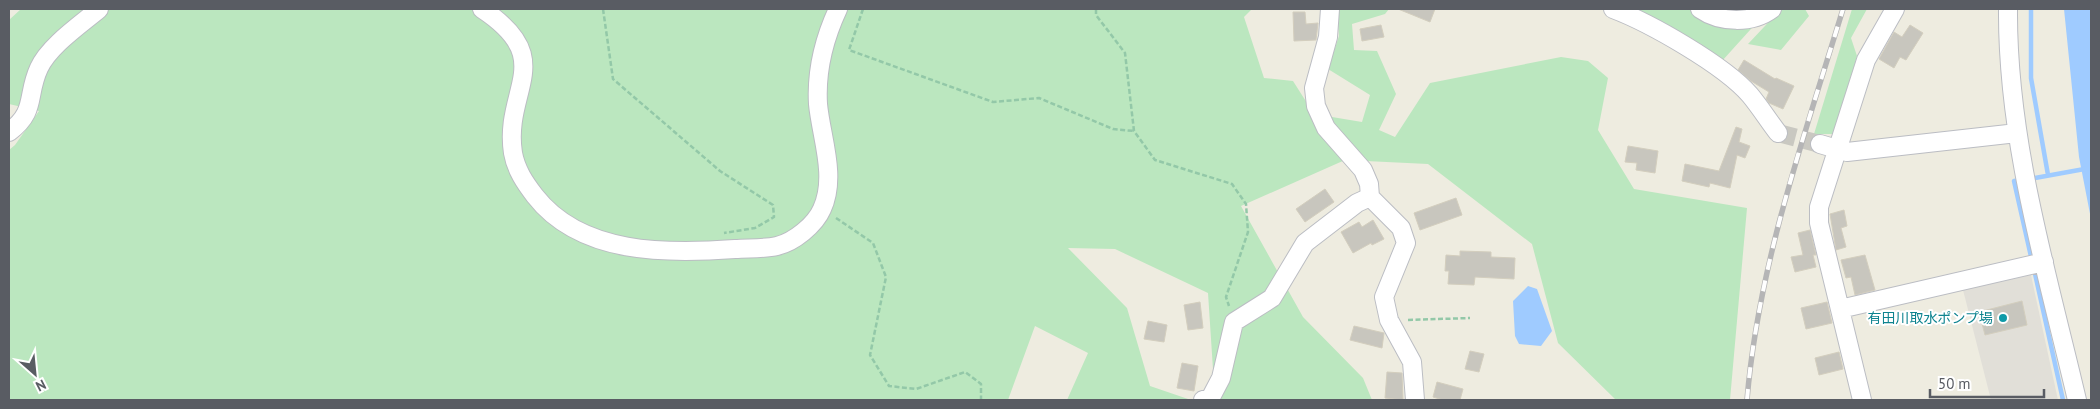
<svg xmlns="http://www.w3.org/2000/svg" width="2100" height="409" font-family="'PT Sans','Noto Sans JP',sans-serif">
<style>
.industrial{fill:#e1dfd8}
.green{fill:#bbe7bf}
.water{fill:#9fcbff}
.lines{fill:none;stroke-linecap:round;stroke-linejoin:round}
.stream{stroke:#9fcbff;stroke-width:4.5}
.building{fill:#c8c6be;stroke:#d3cebe}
.minor-tunnel{stroke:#c9c8c1;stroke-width:18;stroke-dasharray:18 9;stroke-linecap:butt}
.minor-casing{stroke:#bbbdc3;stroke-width:20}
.path{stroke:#93c8a8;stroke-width:2.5;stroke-dasharray:5 2.5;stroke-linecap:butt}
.minor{stroke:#fff;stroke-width:18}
.rail-casing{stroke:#b5b5b6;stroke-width:5.5}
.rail{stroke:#fff;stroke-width:4;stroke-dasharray:11;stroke-linecap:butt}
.culture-dot{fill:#0f9aa8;stroke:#fff;stroke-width:2}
.labels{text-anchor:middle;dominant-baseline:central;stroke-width:4;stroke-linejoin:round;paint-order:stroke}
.culture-label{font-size:14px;fill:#0d838f;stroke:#fff;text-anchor:end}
</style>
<rect width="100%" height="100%" fill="#eeece0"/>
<!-- industrial -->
<path class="industrial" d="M2031,275L2058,400H1991L1963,290Z"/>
<!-- green -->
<path class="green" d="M21,9H1252L1244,17L1264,78L1293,81L1314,114L1362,122L1370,95L1328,69L1339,36L1337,9H1389L1385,14L1352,24L1354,50L1377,51L1396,94L1379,130L1395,137L1430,83L1561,57L1588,61L1608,78L1598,130L1634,189L1747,208L1730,400H1616L1558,343L1532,244L1428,164L1345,160L1241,206L1303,317L1363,378L1372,400H1215L1208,293L1115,249L1068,248L1127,308L1150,386L1191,400H1067L1088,353L1035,326L1008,400H9V150L15,145L39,111L9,104V20Z
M1633,9H1769L1722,61Z
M1781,9H1805L1809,16L1781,50L1748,44Z
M1852,9H1867L1851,38L1857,56L1835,134H1814Z"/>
<!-- water -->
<path class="water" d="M2064,9H2091V219L2079,157Z
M1528,286L1537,289L1552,331L1541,346L1519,344L1515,336L1513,301Z"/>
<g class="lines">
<!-- stream -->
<path class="stream" d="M2031,9V78L2048,175
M2035,178L2090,168L2091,165
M2021,180L2014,181L2032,261
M2034,269L2063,400"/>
</g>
<!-- building -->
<path class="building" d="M1398,9H1435L1430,22Z
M1293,12H1305L1306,24L1318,23L1316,40L1294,41Z
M1381,25L1384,37L1362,41L1360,29Z
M1910,25L1923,33L1906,60L1900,57L1894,68L1879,59L1894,32L1902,37Z
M1744,60L1775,79L1776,78L1794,86L1783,109L1769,103L1766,99L1769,92L1751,81L1738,70Z
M1736,127L1742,129L1739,142L1750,146L1745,158L1737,155L1730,188L1710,183L1709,187L1682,181L1685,164L1719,171Z
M1628,146L1658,151L1655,173L1636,170L1637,163L1625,162Z
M1325,189L1334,202L1305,222L1296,209Z
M1456,198L1462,215L1420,230L1414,213Z
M1844,210L1847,226L1841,228L1846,247L1836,250L1830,214Z
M1373,220L1384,239L1372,245L1371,243L1353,253L1341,232L1359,222L1362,227Z
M1810,230L1816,255H1813L1816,267L1795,272L1791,257L1803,255L1798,233Z
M1460,251L1491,252V257L1515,258L1514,279L1475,277L1474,285L1448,284L1449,271H1445L1446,255L1460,256Z
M1865,255L1875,290L1855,295L1851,277L1846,278L1841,260Z
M2022,301L2027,325L1985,335L1979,312Z
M1200,302L1203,328L1188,330L1184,305Z
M1827,302L1832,323L1806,329L1801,308Z
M1148,321L1167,325L1164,342L1144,339Z
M1354,326L1384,333L1382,348L1350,340Z
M1470,351L1484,354L1479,372L1465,369Z
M1839,352L1843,369L1819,375L1815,358Z
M1182,363L1198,366L1194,391L1177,388Z
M1387,372L1402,373L1403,400L1385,398Z
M1437,382L1463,389L1460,400H1443L1433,397Z"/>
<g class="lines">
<!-- minor-tunnel -->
<path class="minor-tunnel" d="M1778,133L1820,144"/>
<defs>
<path id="minor" d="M482,9C559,60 503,89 513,153C516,170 525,183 535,196C581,255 667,254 735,249C748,248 764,249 777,246C794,242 815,225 822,209C837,176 821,137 818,104C816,70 824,39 838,9
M1330,9L1328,37L1314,88L1316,106L1326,128L1363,170L1369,184L1370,197L1401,228L1406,243L1384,297L1389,320L1412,362L1415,400
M1613,9C1650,23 1724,65 1750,95C1760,107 1768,120 1778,133
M1700,9C1720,23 1752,24 1772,9
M2008,9C2007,141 2047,272 2077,400
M9,132C37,111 26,96 39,68C49,46 80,25 99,9
M1820,144L1847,152L2017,133
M1840,309L2044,262
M1203,400L1210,399L1221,378L1234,322L1272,298L1305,243L1357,203L1370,197
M1862,400L1819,223V207L1866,60L1895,9"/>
</defs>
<!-- minor casing -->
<use href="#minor" class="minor-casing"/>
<!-- path -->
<path class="path" d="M603,9L613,79L720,171L773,205L774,217L755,228L724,233
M863,9L849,50L993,102L1039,98L1113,129L1134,131
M1096,9V15L1125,53L1134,131L1155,160L1232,184L1246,204L1248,232L1226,297L1229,306
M836,218L873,243L886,277L870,355L889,386L916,389L965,372L981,384V400
M1408,320L1470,318"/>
<!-- minor -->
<use href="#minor" class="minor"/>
<defs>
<path id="rail" d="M1747,400C1758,266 1804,137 1843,9"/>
</defs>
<!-- rail casing -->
<use href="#rail" class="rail-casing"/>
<!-- rail -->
<use href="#rail" class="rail"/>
</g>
<!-- markers -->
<circle class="culture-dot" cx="2003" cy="318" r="5"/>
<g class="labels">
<!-- culture labels -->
<g class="culture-label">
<text x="1993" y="318">有田川取水ポンプ場</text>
</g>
</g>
<!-- border -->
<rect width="2100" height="409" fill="none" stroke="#595c63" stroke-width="20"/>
<!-- north arrow -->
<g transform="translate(35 374) rotate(153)" stroke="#ffffff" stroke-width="4" paint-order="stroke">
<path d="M0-4L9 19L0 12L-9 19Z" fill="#595c63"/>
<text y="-8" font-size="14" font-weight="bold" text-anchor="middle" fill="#595c63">N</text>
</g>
<!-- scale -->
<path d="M1930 389v8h114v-8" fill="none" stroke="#595c63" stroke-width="2.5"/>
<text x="1938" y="389" font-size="15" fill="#595c63" stroke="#ffffff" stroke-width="4" paint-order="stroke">50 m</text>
</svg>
